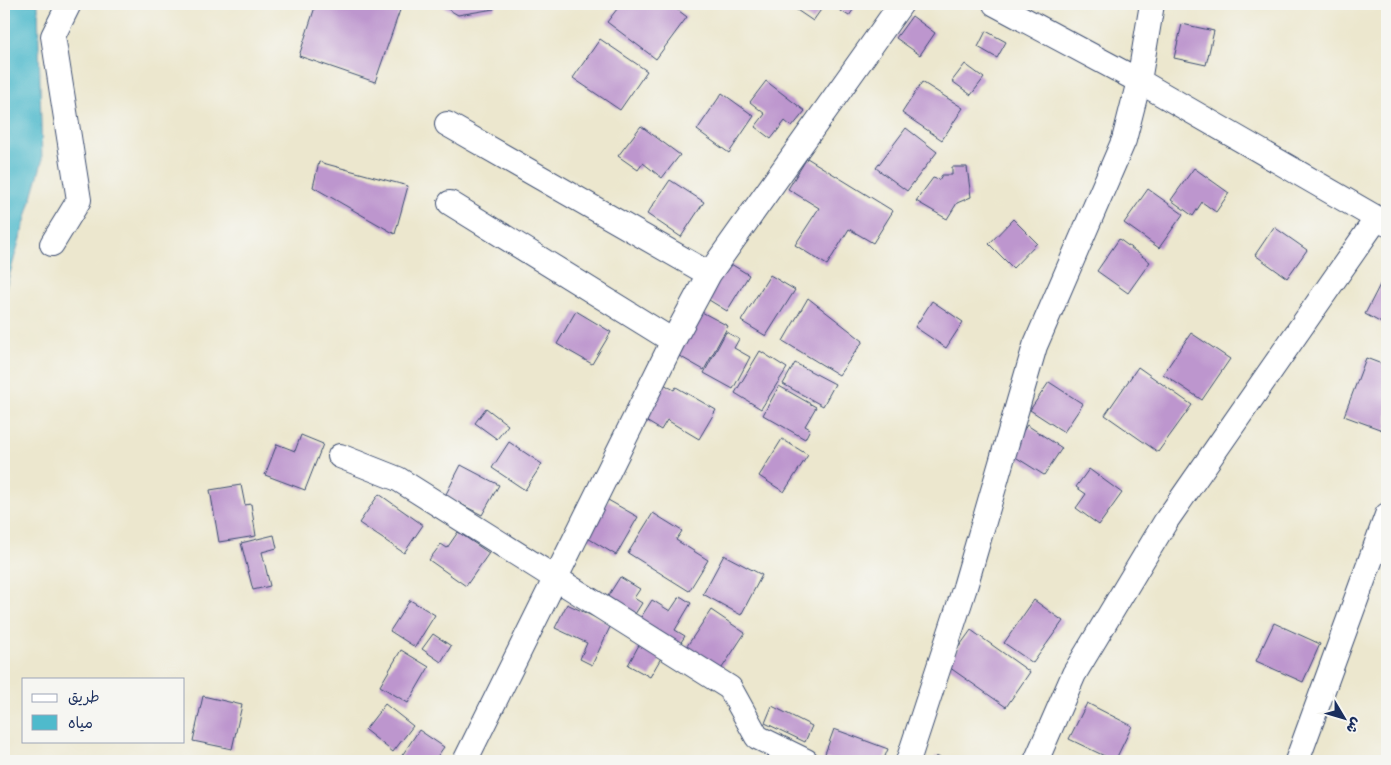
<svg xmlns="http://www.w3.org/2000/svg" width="1391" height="765" font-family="Caveat,'Playpen Sans Arabic',sans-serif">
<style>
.water{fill:#4fbacc;stroke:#357495}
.building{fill:#bd96ce}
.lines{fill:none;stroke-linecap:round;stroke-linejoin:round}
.minor-casing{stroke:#3a4b6f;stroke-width:26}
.minor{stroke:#fff;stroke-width:24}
</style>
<rect width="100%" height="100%" fill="#f6f6f2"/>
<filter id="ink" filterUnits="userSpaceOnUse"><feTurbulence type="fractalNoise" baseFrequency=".02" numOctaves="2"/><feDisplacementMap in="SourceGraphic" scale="10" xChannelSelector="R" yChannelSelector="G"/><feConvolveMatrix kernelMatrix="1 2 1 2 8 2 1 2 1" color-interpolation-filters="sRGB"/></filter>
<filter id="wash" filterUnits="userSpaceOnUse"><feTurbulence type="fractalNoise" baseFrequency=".0096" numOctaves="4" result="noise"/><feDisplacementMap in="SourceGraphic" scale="20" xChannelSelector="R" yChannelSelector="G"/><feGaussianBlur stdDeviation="1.12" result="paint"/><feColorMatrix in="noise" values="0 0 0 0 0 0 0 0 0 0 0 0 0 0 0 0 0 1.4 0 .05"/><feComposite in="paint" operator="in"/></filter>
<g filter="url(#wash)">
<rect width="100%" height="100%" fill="#ece7ce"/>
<!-- water -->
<path class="water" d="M4,4H38L42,162L4,294Z"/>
<g id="blocks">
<!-- building -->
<path class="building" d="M316,4H381L400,10L375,82L299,56Z
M439,4H497L494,9L458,15Z
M621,4H670L687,17L656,59L607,22Z
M788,4H825L813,21Z
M834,4H857L849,16L833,6Z
M912,16L935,33L920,55L896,38Z
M1182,24L1214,31L1206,65L1174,58Z
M986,31L1006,42L997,58L978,47Z
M600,39L647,71L620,110L573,78Z
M965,64L984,78L971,95L952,81Z
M766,81L805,111L792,127L785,121L771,139L755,127L765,114L750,102Z
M922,82L963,108L942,140L902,113Z
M722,93L754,116L729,153L697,130Z
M641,126L680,155L662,178L643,163L638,170L618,156Z
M906,128L937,152L907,191L876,168Z
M807,158L893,211L873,243L849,229L827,265L795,245L819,208L788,189Z
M319,162L408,186L395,234L313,187Z
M952,167H967L971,197L957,203L947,219L916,201L933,178L939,180L942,175H952Z
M1194,168L1229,193L1216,212L1202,202L1193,216L1171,200Z
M670,180L704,202L681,237L647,214Z
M1148,189L1183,214L1159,248L1124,223Z
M1013,219L1037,243L1013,268L989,244Z
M1274,227L1307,250L1287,278L1255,255Z
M1119,239L1150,262L1128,293L1097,271Z
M726,261L749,275L727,311L704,297Z
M1387,271V326L1365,314Z
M770,275L795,290L766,336L741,321Z
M808,298L863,341L839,375L783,341Z
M932,301L963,322L946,348L915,327Z
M698,310L728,326L704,370L674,353Z
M576,311L611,332L592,364L557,344Z
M726,332L739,339L734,348L750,357L733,389L704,373Z
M1191,333L1230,359L1202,400L1163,374Z
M760,351L787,368L761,409L735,393Z
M1366,358L1387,366V426L1385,431L1344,416Z
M795,363L835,384L823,406L783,384Z
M1138,367L1192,405L1158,452L1105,415Z
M1049,382L1083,404L1064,432L1030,410Z
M662,383L674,390L676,387L716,410L699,439L667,420L661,430L641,418Z
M779,386L816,407L805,426L810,429L805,439L763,415Z
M486,408L508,425L497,439L475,423Z
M1027,425L1062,448L1044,475L1009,453Z
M301,435L323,444L305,490L265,475L277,444L295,451Z
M782,439L808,455L784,492L759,476Z
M509,442L542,464L525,490L492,468Z
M461,465L499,485L482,515L445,496Z
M1089,469L1122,493L1099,525L1076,508L1086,494L1076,487Z
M241,485L245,505L251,504L256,536L219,542L210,490Z
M379,494L423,525L404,553L359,523Z
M608,500L638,517L616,555L586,537Z
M653,513L682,531L676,540L708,560L689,591L628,553Z
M458,532L489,553L466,586L429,560L441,544L447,548Z
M274,535L277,548L262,552L270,586L253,590L241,543Z
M724,555L762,575L741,615L703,594Z
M620,577L640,589L634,598L642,603L630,622L603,604Z
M680,596L691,603L675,630L685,636L676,650L636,625L652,600L670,611Z
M410,600L435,615L415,647L390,631Z
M1034,600L1063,621L1033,663L1004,643Z
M567,604L611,625L592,665L580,659L587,643L555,628Z
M711,610L745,633L718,674L683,652Z
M1274,623L1320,644L1303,682L1256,661Z
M971,630L1030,672L1006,707L946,665Z
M433,634L451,646L441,662L422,649Z
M639,645L661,658L650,677L628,665Z
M401,650L429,667L408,703L380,686Z
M203,696L242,705L232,749L193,741Z
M1087,703L1132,726L1115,761L1069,739Z
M385,704L413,726L393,752L365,730Z
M772,706L812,726L805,742L765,723Z
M834,729L888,749L883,761L823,759Z
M419,730L444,747L434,761H401L399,760Z
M936,756L947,761H934Z"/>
</g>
</g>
<g filter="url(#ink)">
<use href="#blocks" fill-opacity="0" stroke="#3a4b6f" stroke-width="1"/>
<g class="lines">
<defs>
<path id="minor" d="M995,4L1139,81L1387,224
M447,124L709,274
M450,203L673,341
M52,244L79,200L53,36L69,4
M340,456L398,479L730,688L757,737L806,761
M465,761L673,341L709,274L901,4
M908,761L965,587L1035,346L1124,140L1139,81L1152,4
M1036,761L1074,674L1166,521L1377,218
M1297,761L1387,515"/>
</defs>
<!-- minor casing -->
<use href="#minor" class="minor-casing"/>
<!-- minor -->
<use href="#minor" class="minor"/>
</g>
</g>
<!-- margin -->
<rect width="1391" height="765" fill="none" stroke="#f6f6f2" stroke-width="20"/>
<!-- legend -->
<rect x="22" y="678" width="162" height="65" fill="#f6f6f2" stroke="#9ea6b7"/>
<rect x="32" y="694" width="25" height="8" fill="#ffffff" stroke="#9ea6b7"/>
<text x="68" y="702" font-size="15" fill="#1b2f5e">طريق</text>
<rect x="32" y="715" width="25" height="15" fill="#4fbacc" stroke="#9ea6b7"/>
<text x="68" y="728" font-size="15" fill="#1b2f5e">مياه</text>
<!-- north arrow -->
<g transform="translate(1344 718) rotate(128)" stroke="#f6f6f2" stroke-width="4" paint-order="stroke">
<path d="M0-4L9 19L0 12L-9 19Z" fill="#1b2f5e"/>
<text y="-8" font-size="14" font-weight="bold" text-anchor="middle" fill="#1b2f5e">ش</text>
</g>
</svg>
